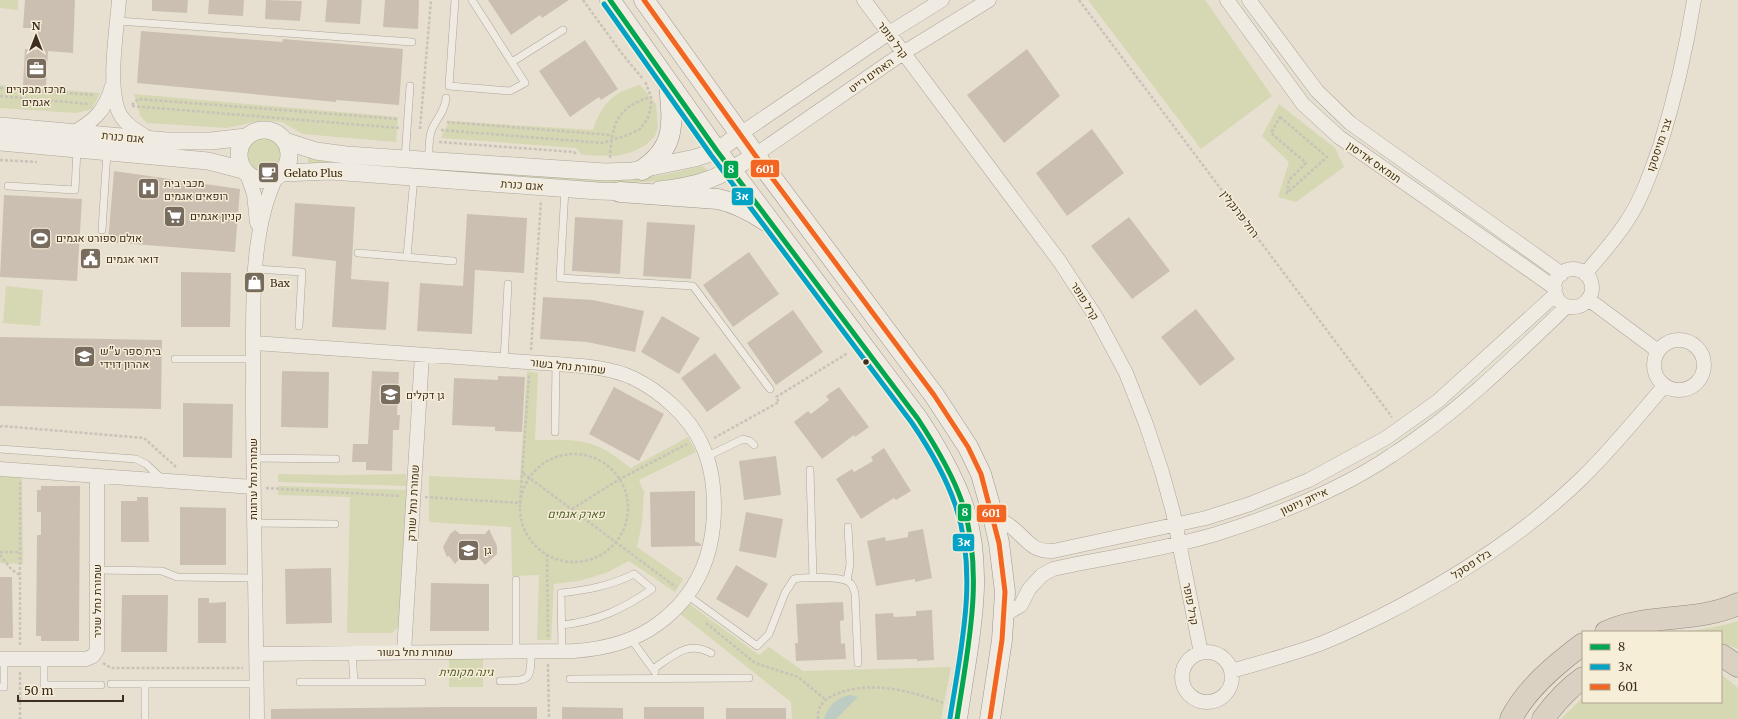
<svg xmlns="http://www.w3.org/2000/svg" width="1738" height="719" font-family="Merriweather,Heebo,serif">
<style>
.green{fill:#d6d7b3}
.water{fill:#bcccc2}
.building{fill:#cbbfb2}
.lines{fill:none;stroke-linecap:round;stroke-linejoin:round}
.service-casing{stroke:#ada599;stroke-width:8}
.minor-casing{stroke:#ada599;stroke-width:15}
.tertiary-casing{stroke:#ada599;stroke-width:18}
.secondary-casing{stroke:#9c958a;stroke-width:21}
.motorway-casing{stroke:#928b80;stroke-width:23}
.path{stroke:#c8c2b9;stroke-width:2.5;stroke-dasharray:3 2;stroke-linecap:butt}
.service{stroke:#efebe3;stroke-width:7}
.minor{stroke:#efebe3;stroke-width:14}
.tertiary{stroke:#efebe3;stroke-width:17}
.secondary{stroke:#efebe3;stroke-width:20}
.motorway{stroke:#dad1c2;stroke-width:22}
.bus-1-casing{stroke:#f7eed8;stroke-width:8}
.bus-2-casing{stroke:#f7eed8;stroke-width:8}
.bus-3-casing{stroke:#f7eed8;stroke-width:8}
.bus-1{stroke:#00a651;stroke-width:5}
.bus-2{stroke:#03a3c5;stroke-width:5}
.bus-3{stroke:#f26522;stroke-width:5}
.bus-dot{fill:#3d2e20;stroke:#f7eed8;stroke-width:1.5}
.labels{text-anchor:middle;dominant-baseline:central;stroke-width:3;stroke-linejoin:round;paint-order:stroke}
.street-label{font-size:11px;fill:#3d2e20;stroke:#f7eed8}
.poi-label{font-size:11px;fill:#3d2e20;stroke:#f7eed8;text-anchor:start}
.park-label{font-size:11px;font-style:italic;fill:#4d5a26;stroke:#f7eed8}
.line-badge{stroke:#f7eed8;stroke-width:1.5}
.badge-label{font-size:11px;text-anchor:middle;font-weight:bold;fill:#fff}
</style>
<rect width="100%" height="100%" fill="#e7e0d1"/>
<!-- green -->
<path class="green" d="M0,0H18V10L0,8Z
M1088,0H1205L1272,96L1201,149Z
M0,85L100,93L92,109L76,113L0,108Z
M640,85L656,104L658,127L655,136L646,145L632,152L617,156L582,155L576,148L441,138L449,121L593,130C601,104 613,92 640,85Z
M134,94L398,117L396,142L303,134L282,122L270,121L254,122L227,128L147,123L140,116Z
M1279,104L1335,148L1344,167L1296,202L1278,197L1289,162L1262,136Z
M244 157a20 20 0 1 1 40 0a20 20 0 1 1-40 0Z
M308,154L635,178L662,175L702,166L710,172C677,180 646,183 613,183L339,165H308Z
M6,286L43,290L40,326L3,323Z
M527,371L538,373L535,440C554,440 576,438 594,445C608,450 619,459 631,468L688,437L696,452L639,480L644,492L642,523L637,547L683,579L675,592L629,561L606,573L579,581L554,584L551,640H537L539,575L512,576L511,527L429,522V476L520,480Z
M0,474H22L23,564L0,563Z
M278,474L343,475L406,474L408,486L278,482Z
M278,486L409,490L405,621L392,633H347L350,497L278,495Z
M688,603L759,655L769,647L803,671L951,667L941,719H792L791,702L679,613Z
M1738,621V649L1721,643V632H1686L1720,626Z
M449,657H483V687H449Z
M1721,674L1738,688V719H1561L1583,697V702H1721Z"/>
<!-- water -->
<path class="water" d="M850,695L858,697L836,719H824C828,706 836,698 850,695Z"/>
<!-- building -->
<path class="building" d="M25,0H75L73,53L48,51L46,86L23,85L25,49L37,50L38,28H23Z
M152,0H188L187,13L152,11Z
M209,0H244L243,16L208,14Z
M266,0L302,1L300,21L265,19Z
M327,0H362L360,24L325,22Z
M385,0H419L418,29L383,27Z
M488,0H569L542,18L540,15L511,35Z
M141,31L282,42L283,39L403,49L399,105L336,100V102L137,83Z
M585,40L618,89L601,100L599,97L570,117L539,71Z
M1027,49L1060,96L1004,143L967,95Z
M1092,129L1124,173L1067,216L1036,173Z
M114,171L240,189L235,252L108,242Z
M4,195L82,199L77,281L0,277Z
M295,203L355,207L351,279L389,282L386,330L332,327L336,261L292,256Z
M467,214L527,218L524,273L475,270L472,334L417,331L420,283L463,286Z
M575,217L623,220L620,274L572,271Z
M1129,217L1170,271L1132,299L1091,246Z
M647,222L695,225L691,279L643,276Z
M749,252L779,294L733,327L703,285Z
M181,272L231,273L230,327H181Z
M543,297L593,300L644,311L635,352L587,342L540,339Z
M1196,309L1235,359L1200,386L1161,337Z
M793,310L823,352L776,385L747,343Z
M662,316L700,338L679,374L641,352Z
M0,337L162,340L161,409L0,406Z
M715,353L741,388L707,412L681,378Z
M282,371L329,372L328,428L281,427Z
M372,371L399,372L397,415H400L399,430H393L392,471L366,470V462H352L353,444H368Z
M498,376L525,377L522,432L495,431V427L452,425L454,378L498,380Z
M614,387L664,414L639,461L589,434Z
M839,387L869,427L855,437L854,435L822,459L794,422L808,411L811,414L829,400L826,396Z
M183,403L233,404L232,458L183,457Z
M884,448L911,491L896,500L894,498L861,519L836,479L852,469L854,472L873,461L871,457Z
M776,456L781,495L744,500L739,461Z
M41,486H80L79,641H41V636H36L37,535H41V512H37V490H41Z
M695,491V541L701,544V546L651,547L650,492Z
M137,497H148L149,542H121V501H137Z
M180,507L226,508V565H180Z
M746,512L783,519L776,558L739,551Z
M489,529L497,546V554L485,565L479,558H460L455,564L449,556L447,557L443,547L450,534L455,530L460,534H485Z
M923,529L932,578L915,582V579L876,586L867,541L885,537L886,541L908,537V532Z
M736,565L768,584L748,618L716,599Z
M331,568L332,623L286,624L285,569Z
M0,577H12L13,638H0Z
M431,583L489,584V631H430Z
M122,595H168L167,652H121Z
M198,598H209V603L226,602V643H198Z
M843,602L844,620L840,621L841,644L845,643L846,659L796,661L795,643H798L796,604Z
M932,610L934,660L917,661V659L877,660L875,614L893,613L894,617L916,616V611Z
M446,707H537V719H271V709Z
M562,707L623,708V719H562Z
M644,707H704V719H644Z
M726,708H786V719H726Z"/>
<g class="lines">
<defs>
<path id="service" d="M455,0L449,86L510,91L525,83L472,0
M118,21L412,42
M512,62L563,30
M405,159L410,86
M429,161C429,151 428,139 432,129C437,118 445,111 446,98
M8,186L75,190L77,149
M565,189L560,278L693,286L770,389
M102,230L107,152
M358,253L453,261
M407,257L414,177
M256,269L302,272L299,326
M175,359H254
M504,361L508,284
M555,432L556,364
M0,449L136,459L146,464L162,479
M706,457L743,439L750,441L754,445
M253,458L336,459
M810,470L813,578
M253,523L335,524
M97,570L162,571L177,577L254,578
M847,581L850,564L848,527
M687,595L757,646L769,634L785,593L794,579L800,578C811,578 844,575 851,584C853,586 854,591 855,593L858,663
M562,625C598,621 623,609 652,589L634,574C610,586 587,590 561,593L562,651
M631,639L655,672
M516,651V580
M352,653L354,682
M44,659V685H101
M653,669C673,656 687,640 711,653
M570,679L749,678
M500,681C530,680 531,682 531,651
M300,682H422
M111,684H256
M145,685V719
M0,687H4V659"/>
<path id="minor" d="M119,0C117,29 106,92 121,116C128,127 140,133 150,139
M864,0L1060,262L1096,317L1126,373L1146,424L1162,472L1173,512L1201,653
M1227,0L1303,104L1339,137L1555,288
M1249,0L1317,91L1350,123L1562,274
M73,133C95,120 105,111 112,86
M740,134L889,33L942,0
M755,155L903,53L989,0
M247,174L254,194L257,223
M1554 288a19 19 0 1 1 38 0a19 19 0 1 1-38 0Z
M1585,274C1599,257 1615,240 1627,221C1642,199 1651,171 1660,146C1675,98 1686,50 1694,0
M1588,299L1658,351
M1654 365a25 25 0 1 1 50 0a25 25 0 1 1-50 0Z
M254,343L556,364C582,366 609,367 633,378C660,391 690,417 702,445C711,464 714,486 714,507C714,554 698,594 659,623C634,642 604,649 574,651L256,654
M0,469L253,487
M993,516C999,519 1005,522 1010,526C1026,537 1030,552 1053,551L1206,518L1250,504L1309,480L1386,438L1438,401L1556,294
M1004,615L1021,605L1029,589L1042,575L1053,569C1107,557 1163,550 1216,534C1277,515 1339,491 1392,455C1457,413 1512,359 1567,306
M404,652L422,355
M1182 677a25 25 0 1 1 50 0a25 25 0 1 1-50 0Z
M0,659H86L93,656L97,650V476
M1231,671C1260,663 1289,655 1317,645C1339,637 1360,626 1381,616C1452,580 1522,536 1580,480C1610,451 1637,418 1664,386
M257,719C256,610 253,501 253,392C254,327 247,234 277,176"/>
<path id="tertiary" d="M0,126L166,141H211L246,137
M239 155a25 25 0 1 1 50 0a25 25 0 1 1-50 0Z
M285,141L316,151L346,155L605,172L632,171L695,158L717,151L740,134
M0,142L208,161L243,170
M282,173L331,171L359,173L598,191L633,192
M659,190C699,186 722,177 755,155"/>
<path id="secondary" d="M610,0L717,151L918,419C935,445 951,472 962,502C987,574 967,647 957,719
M644,0L755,155L934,395L968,447L981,474L993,516L999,543L1005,592L1002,640L990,719
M642,170C678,146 672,121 669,83
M620,192L718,199C736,203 751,211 766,221"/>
<path id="motorway" d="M1606,632C1648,613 1697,623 1738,604
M1721,655L1738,666
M1511,719C1526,689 1556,664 1583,644
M1543,719C1554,704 1567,689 1583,678"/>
</defs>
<!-- service casing -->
<use href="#service" class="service-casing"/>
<!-- minor casing -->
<use href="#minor" class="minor-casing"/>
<!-- tertiary casing -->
<use href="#tertiary" class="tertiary-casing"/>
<!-- secondary casing -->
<use href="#secondary" class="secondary-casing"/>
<!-- motorway casing -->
<use href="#motorway" class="motorway-casing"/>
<!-- path -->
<path class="path" d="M583,0L623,55L643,79
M1079,0L1392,417
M0,88L94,95
M0,96L89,104
M132,105L138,99L398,119
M132,106L399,128
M1280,117L1327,157L1287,193L1289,180L1306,163L1271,133Z
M447,122L611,135
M420,129L431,0
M441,130L602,143L628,135L640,129L648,118L651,106V97L645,81
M439,142L574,152L577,155
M610,158C612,125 616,107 651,97
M0,160L37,162
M531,350L541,201
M0,427L2,426L144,438L176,467
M714,438L779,402L776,397L848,353
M520 508a54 54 0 1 1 108 0a54 54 0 1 1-108 0Z
M523,473L676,587
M20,482V645
M266,488L400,496
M425,497L520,503L529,375
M572,509L620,479L687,444
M0,552H20
M547,554L548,639
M0,555L12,570L20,575
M706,623L755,663L798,677L826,700
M103,663L111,668H243
M548,664L549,719
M20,672V719
M818,719C818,715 818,710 820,707C822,702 829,697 834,695C868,680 910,690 943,703"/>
<!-- service -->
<use href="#service" class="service"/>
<!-- minor -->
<use href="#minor" class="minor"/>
<!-- tertiary -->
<use href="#tertiary" class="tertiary"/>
<!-- secondary -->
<use href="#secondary" class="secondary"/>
<!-- motorway -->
<use href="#motorway" class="motorway"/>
<defs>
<path id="bus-1" d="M610,0L717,151L918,419C935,445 952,473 962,502C985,573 968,647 957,719"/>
<path id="bus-2" d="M604,4L711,155L912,423C929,448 945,475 955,504C979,573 961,648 950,718"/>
<path id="bus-3" d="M644,0L755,155L934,395L968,447L981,474L999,543L1005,592L1002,640L990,719"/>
</defs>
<!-- bus-1 casing -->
<use href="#bus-1" class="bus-1-casing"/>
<!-- bus-2 casing -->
<use href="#bus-2" class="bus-2-casing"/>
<!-- bus-3 casing -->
<use href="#bus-3" class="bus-3-casing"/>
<!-- bus-1 -->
<use href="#bus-1" class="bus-1"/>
<!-- bus-2 -->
<use href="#bus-2" class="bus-2"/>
<!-- bus-3 -->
<use href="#bus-3" class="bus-3"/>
</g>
<!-- icons -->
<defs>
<symbol id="office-square" viewBox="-11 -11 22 22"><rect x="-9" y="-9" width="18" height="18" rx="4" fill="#786c5e" stroke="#f7eed8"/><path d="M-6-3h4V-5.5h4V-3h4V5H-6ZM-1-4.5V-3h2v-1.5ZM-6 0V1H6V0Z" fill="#fff"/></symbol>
<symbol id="cafe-square" viewBox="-11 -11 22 22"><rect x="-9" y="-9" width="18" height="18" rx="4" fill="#786c5e" stroke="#f7eed8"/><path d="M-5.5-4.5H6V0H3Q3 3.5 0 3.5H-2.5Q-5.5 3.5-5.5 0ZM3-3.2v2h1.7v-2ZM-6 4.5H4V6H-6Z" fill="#fff"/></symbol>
<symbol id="hospital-square" viewBox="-11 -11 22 22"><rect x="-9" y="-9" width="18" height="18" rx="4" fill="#786c5e" stroke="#f7eed8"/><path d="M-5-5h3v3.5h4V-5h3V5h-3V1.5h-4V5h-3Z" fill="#fff"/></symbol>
<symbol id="supermarket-square" viewBox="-11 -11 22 22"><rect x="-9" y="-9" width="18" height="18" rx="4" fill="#786c5e" stroke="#f7eed8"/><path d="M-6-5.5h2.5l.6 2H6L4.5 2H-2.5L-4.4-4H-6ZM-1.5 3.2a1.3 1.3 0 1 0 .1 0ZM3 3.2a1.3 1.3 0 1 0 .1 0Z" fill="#fff"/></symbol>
<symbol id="stadium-square" viewBox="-11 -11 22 22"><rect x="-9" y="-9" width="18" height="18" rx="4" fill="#786c5e" stroke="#f7eed8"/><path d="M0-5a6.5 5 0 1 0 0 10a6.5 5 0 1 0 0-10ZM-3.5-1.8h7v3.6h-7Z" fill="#fff"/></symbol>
<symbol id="civic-square" viewBox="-11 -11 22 22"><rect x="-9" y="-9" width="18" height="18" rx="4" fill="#786c5e" stroke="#f7eed8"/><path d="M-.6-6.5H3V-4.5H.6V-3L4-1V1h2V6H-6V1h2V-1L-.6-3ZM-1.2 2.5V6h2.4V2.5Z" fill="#fff"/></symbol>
<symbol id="shop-square" viewBox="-11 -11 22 22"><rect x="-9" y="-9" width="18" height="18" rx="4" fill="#786c5e" stroke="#f7eed8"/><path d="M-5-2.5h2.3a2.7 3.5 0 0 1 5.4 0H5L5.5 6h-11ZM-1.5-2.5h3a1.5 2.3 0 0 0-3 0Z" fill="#fff"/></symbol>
<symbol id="school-square" viewBox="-11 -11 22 22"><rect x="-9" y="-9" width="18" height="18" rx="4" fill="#786c5e" stroke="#f7eed8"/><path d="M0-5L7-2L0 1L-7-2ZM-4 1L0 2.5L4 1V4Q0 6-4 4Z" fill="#fff"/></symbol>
</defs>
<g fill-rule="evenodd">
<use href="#office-square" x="24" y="56" width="25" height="25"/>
<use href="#cafe-square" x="256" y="160" width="25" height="25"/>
<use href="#hospital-square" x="136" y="176" width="25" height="25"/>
<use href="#supermarket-square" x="162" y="204" width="25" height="25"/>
<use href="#stadium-square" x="28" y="226" width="25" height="25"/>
<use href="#civic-square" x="78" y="246" width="25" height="25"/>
<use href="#shop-square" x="242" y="270" width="25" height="25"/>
<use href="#school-square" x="72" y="344" width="25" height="25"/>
<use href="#school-square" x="378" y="382" width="25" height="25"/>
<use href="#school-square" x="456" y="538" width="25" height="25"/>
</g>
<!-- markers -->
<circle class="bus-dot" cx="866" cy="362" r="3.5"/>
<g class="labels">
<!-- street labels -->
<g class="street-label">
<text transform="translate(893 40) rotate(53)">קרל פופר</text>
<text transform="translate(871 75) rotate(-35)">האחים רייט</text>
<text transform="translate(123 137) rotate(5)">אגם כנרת</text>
<text transform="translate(1659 145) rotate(-71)">צבי מויססקו</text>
<text transform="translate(1374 162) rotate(35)">תומאס אדיסון</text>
<text transform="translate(522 185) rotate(4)">אגם כנרת</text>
<text transform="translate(1240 214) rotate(53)">רחל פרנקלין</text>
<text transform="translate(1085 301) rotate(58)">קרל פופר</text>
<text transform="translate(568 366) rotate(6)">שמורת נחל בשור</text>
<text transform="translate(253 479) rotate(-90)">שמורת נחל ערוגות</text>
<text transform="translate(1304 501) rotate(-24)">אייזק ניוטון</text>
<text transform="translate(413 503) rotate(-87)">שמורת נחל שורק</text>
<text transform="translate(1471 564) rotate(-33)">בלז פסקל</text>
<text transform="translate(97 601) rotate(-90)">שמורת נחל שניר</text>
<text transform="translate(1191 604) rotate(79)">קרל פופר</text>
<text x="415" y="652">שמורת נחל בשור</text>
</g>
<!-- poi labels -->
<g class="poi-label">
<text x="36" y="89" text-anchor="middle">מרכז מבקרים<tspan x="36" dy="13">אגמים</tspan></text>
<text x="284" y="173">Gelato Plus</text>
<text x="164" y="183">מכבי בית<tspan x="164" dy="13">רופאים אגמים</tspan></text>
<text x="190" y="216">קניון אגמים</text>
<text x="56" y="238">אולם ספורט אגמים</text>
<text x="106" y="259">דואר אגמים</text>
<text x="270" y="283">Bax</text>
<text x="100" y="351">בית ספר ע"ש<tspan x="100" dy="13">אהרון דוידי</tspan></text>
<text x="406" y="395">גן דקלים</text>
<text x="484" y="550">גן</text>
</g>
<!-- park labels -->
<g class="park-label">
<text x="576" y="514">פארק אגמים</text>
<text x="466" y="672">גינה מקומית</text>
</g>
</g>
<g class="line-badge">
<rect x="750" y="159" width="30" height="19" rx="4" fill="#f26522"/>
<rect x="723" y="160" width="16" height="19" rx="4" fill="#00a651"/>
<rect x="731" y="187" width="23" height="19" rx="4" fill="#03a3c5"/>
<rect x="957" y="503" width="15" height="19" rx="4" fill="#00a651"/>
<rect x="976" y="504" width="31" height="19" rx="4" fill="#f26522"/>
<rect x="952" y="533" width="23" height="19" rx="4" fill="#03a3c5"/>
</g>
<g class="badge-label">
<text x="765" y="173">601</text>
<text x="731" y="173">8</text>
<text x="742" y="200">3א</text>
<text x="965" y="516">8</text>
<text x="991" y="517">601</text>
<text x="964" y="546">3א</text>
</g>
<!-- legend -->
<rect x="1582" y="631" width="140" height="72" fill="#f7eed8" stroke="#ada18e"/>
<rect x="1590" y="644" width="20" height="6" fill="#00a651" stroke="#ada18e"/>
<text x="1618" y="651" font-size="12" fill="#3d2e20">8</text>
<rect x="1590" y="664" width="20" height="6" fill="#03a3c5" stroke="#ada18e"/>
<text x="1618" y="671" font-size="12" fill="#3d2e20">3א</text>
<rect x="1590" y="684" width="20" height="6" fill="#f26522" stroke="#ada18e"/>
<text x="1618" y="691" font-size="12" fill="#3d2e20">601</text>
<!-- north arrow -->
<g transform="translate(36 36)" stroke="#f7eed8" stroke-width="3" paint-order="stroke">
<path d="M0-3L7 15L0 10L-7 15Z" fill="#3d2e20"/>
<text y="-6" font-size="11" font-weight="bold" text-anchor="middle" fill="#3d2e20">N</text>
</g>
<!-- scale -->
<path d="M18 695v6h105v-6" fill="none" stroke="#3d2e20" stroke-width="2"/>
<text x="24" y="695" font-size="12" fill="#3d2e20" stroke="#f7eed8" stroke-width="3" paint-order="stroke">50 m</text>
</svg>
